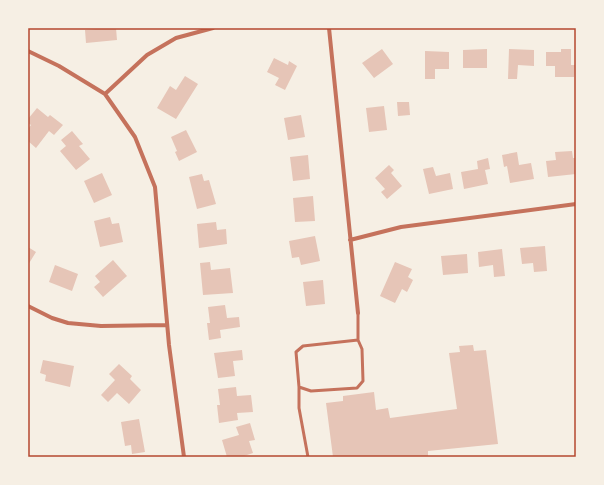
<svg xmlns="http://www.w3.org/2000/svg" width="604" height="485" font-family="Montserrat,sans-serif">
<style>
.building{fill:#e6c5b7}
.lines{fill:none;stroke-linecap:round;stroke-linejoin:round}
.service{stroke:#c5725c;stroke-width:3}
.minor{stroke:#c5725c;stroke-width:4}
.neatline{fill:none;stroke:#b5482f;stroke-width:1.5}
</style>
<rect width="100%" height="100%" fill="#f6efe4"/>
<!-- building -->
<path class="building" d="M95,28H116L117,40L86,43L85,30L96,29Z
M382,49L393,64L374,78L362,63Z
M487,49V68H463V50Z
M509,49L534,50V66L518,65L517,79H508Z
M561,49H571V65H575L574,77H555V66H546V52H561Z
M425,51L449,52V69H435V79H425Z
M274,58L288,65L289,61L297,66L285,90L275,85L279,78L267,72Z
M185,76L198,84L176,119L157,108L170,86L176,90Z
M397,102H409L410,115L398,116Z
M384,106L387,130L369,132L366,108Z
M37,108L48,117L50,115L63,125L54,135L49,131L36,148L28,141V129L31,125L28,123V119Z
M301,115L305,137L288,140L284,118Z
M186,130L197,152L179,161L175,152L177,151L171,137Z
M72,131L83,144L79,146L90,159L76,170L60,151L66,146L61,140Z
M572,151L573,158H576V174L548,177L546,161L556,160L555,152Z
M517,152L519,165L531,163L534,179L510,183L507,166L504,167L502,155Z
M308,155L310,179L293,181L290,157Z
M488,158L490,169L485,170L488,184L464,189L461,172L478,169L477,161Z
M389,165L394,170L391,173L402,186L387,199L381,192L385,189L375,178Z
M433,167L436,176L450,173L453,189L429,194L423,169Z
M102,173L112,195L94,203L84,181Z
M202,174L204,181L209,180L216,204L197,209L189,177Z
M313,196L315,221L295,222L293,198Z
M110,217L112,224L119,223L123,242L100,247L94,221Z
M216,222L217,230L226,229L227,244L199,248L197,224Z
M315,236L320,261L301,265L299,257L292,258L289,241Z
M545,246L547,271L534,272L533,263L522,264L520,248Z
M28,247L36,252L28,265Z
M502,249L505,276L494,277L493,265L479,267L478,252Z
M467,254L468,273L443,275L441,256Z
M113,260L127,276L103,297L94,287L100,282L95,276Z
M210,262L211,270L230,268L233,293L203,295L200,263Z
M395,262L412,269L408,277L413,280L407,292L402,289L395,303L380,296Z
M55,265L78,274L72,291L49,282Z
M323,280L325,304L306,306L303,282Z
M225,305L227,318L239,317L240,327L220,330L221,338L209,340L207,323H210L208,307Z
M473,345L474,351L486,350L498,444L428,451V457H333L326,403L343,401V396L374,392L376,410L388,408L390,418L457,409L449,353L460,352L459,346Z
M242,350L243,360L233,361L235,376L218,378L214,353Z
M43,360L74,366L70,387L45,381L46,375L40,373Z
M119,364L132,376L130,379L141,390L129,404L117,393L108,402L101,395L115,380L109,374Z
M236,387L237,396L251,395L253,412L237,413L238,420L219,423L217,405H220L218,389Z
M139,419L145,452L132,454L131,445L125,446L121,422Z
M250,423L255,440L249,441L253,453L244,456V457H227L222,440L239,435L236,427Z"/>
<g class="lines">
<!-- service -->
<path class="service" d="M358,313V340
M358,340L362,349L363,381L357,388L311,391L299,387L296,352L303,346Z
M299,387V408L308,457"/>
<!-- minor -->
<path class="minor" d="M329,28L358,313
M28,51L59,66L105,94L135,137L155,187L169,345L184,457
M105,94L147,55L176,38L213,28
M350,240L401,227L576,204
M28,306L52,318L68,323L101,326L167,325"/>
</g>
<!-- border -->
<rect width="604" height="485" fill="none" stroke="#f6efe4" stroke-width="58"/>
<rect x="29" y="29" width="546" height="427" class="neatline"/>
</svg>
